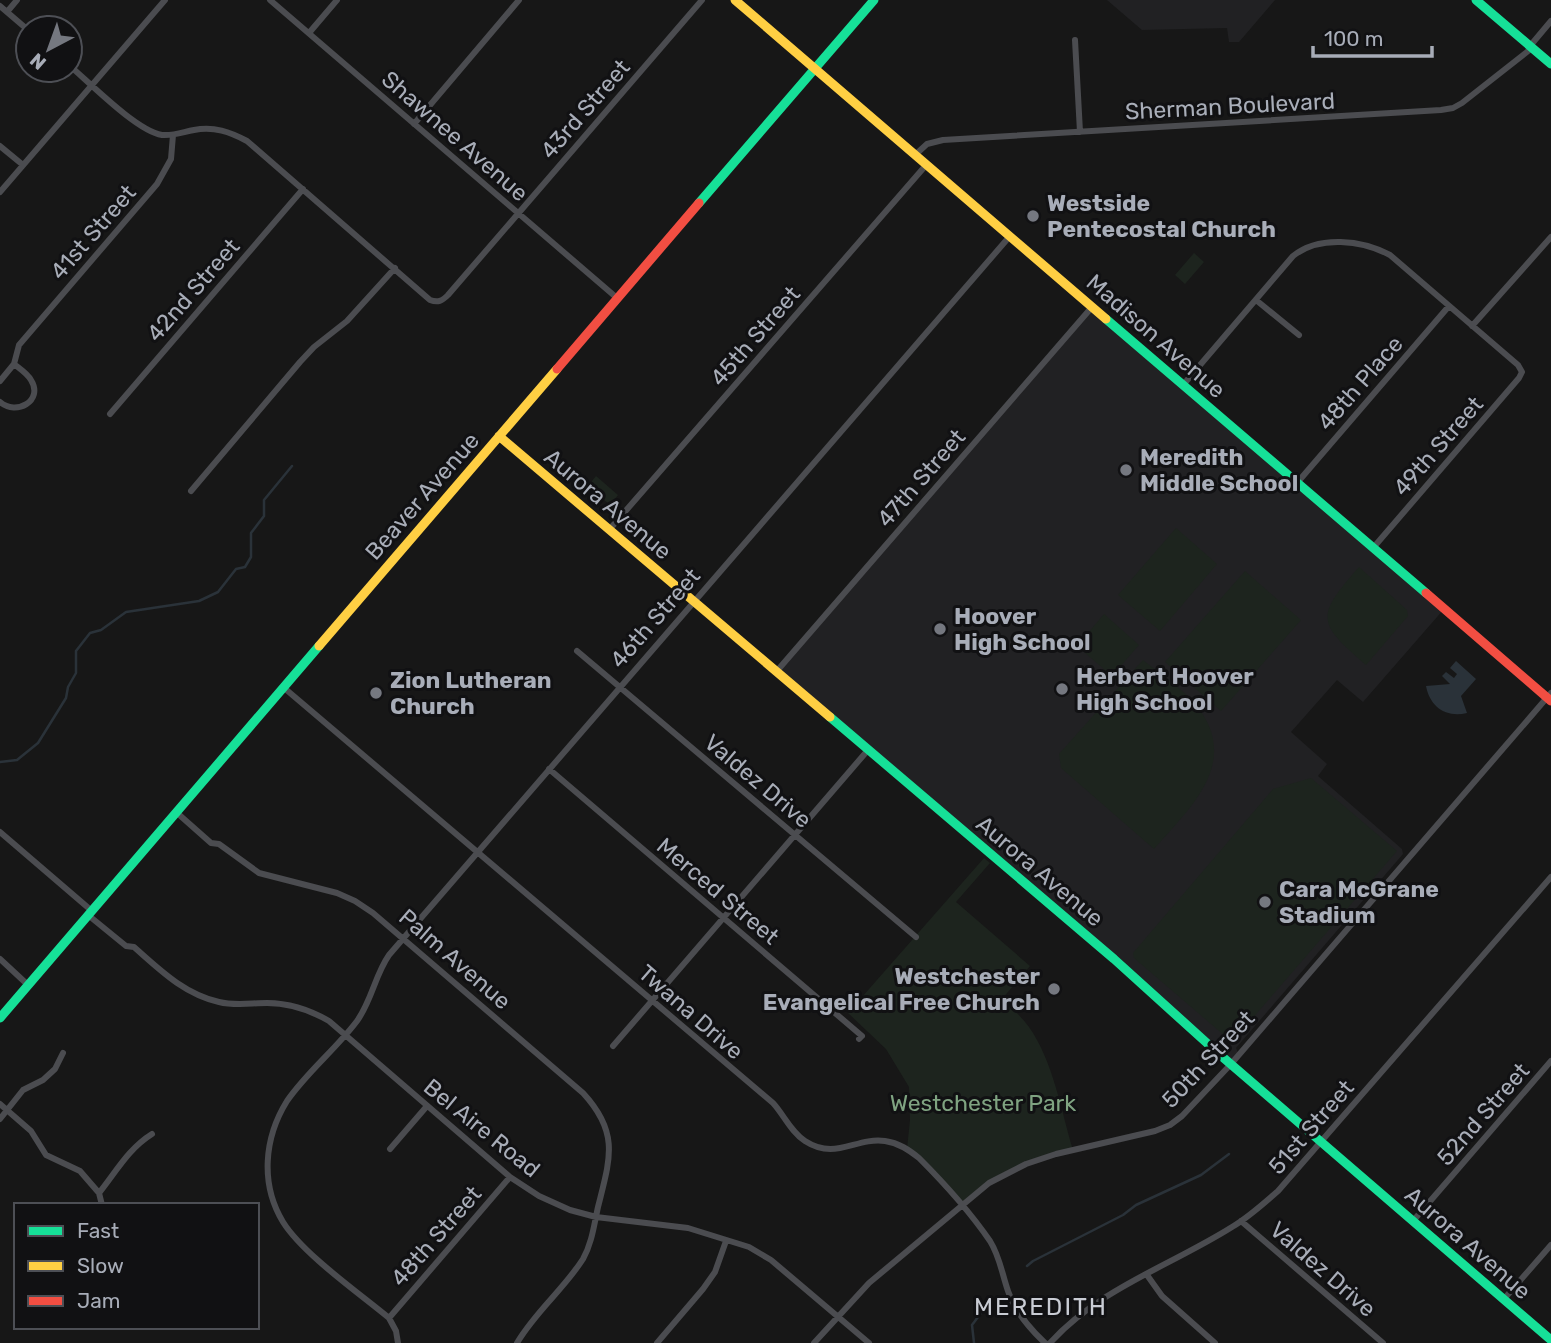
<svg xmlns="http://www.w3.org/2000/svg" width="1551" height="1343" font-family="Rubik,sans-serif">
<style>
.built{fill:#212123}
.green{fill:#1d241e}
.water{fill:#2a3239}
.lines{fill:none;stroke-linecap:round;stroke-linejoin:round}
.stream{stroke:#2a3239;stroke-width:2.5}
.street{stroke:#4b4c50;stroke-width:6}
.fast{stroke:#16e098;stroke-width:9}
.slow{stroke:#ffcf43;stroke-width:9}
.jam{stroke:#f24e42;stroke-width:9}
.poi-dot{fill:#757880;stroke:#111113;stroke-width:2.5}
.labels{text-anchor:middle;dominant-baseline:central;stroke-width:6;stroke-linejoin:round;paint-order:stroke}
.street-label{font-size:23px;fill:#a8adb8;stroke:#111113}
.poi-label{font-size:23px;font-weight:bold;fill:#a8adb8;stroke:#111113;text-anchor:start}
.park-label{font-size:23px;fill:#7fa381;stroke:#111113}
.neighbourhood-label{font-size:24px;letter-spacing:2px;fill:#c9ccd4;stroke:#111113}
</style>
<rect width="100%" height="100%" fill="#171717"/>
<!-- built -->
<path class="built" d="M1107,0H1275L1239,42H1229L1227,28L1142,30Z
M1092,307L1444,609L1363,702L1337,680L1291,732L1327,764L1318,776L1402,849L1403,854L1236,1048L1239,1055L1231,1064L776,672Z"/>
<!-- green -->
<path class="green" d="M1194,253L1204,262L1185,284L1175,275Z
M596,476L618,495L610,505L588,486Z
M1176,528L1217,564L1160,631L1118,595Z
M1359,567L1407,610L1408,616L1366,665C1317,623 1315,617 1359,567Z
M1245,571L1301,620L1221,711L1165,662Z
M1104,614L1139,645L1112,676L1077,646Z
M1143,660C1160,674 1182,688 1196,705C1242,762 1190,808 1154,849L1061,768L1059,754Z
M1311,778L1397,851L1232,1042L1134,958L1133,953L1273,789Z
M984,858L990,863L956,902L1030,966L1002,999C1011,1008 1021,1016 1029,1027C1053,1061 1061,1110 1073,1150L1004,1174L961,1206L907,1149L910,1120L909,1087L886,1049L848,1013Z"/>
<!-- water -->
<path class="water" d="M1456,661L1476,679L1461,696L1467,713C1446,718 1430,707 1426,686L1450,684L1442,676L1446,672L1454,678L1457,674L1450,668Z"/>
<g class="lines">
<!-- stream -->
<path class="stream" d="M0,762L17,760L38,743L66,698L68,687L76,673V651L90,633L101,630L126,612L199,601L218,592L236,569L245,567L251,557V533L264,516V500L292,466
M1027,1266L1033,1261L1123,1215L1136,1205L1201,1175L1229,1154
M974,1343L972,1325L981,1313"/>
<!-- street -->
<path class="street" d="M270,0L617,298
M0,6L28,30
M7,12L17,0
M309,33L337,0
M1075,40L1080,132
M1530,46L1551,21
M70,66C91,84 137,131 162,135C174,136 183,132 194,130C214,126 230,132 247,141L430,300C438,303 442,301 448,295L702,0
M414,124L519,0
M0,146L23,165
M915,155L927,144L943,140L1441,110L1453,108L1462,103L1532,48
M0,192L165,0
M1256,300L1299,335
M1472,326L1551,237
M0,381L14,364L19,345L157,184L171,159L173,135
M1183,385L1293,256C1319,235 1362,240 1390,255L1518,365L1522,372L1519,378L1373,548
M0,402C16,416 44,401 31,380C27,373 20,369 14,364
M110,414L303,189
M1297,483L1449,306
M191,491L300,362L314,347L347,321L395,268
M609,530L927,164
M577,651L916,937
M776,672L1092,307
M283,687L773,1103C784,1115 791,1132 805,1141C836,1161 855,1137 885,1141C899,1143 909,1150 919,1158C944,1183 970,1212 990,1241C1000,1257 1002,1274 1008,1291C1015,1312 1029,1328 1045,1343
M549,769L862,1036L859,1039
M176,812L211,843L219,844L259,873L337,893L355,901L373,913L583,1093C620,1133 610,1159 598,1207C594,1225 592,1243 583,1259C564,1289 535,1312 517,1343
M0,832L92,911
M88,915L126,946L134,947C160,970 184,994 219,1002C235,1006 251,1003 267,1003C290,1003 310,1010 329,1021L510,1177L539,1196L570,1210L596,1217L688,1228L749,1247L771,1260L869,1343
M0,959L28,985
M613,1046L868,750
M0,1104L31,1131L46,1155L80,1171L99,1193
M0,1119L23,1090L43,1080L55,1069L63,1053
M390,1149L427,1106
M102,1205L99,1193C116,1172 128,1149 152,1134
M1241,1221L1383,1343
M1413,1221L1551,1061
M1147,1275L1162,1296L1215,1343
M1504,1299L1551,1245
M389,1318L510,1177
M398,1343L396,1331L389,1318C359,1293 303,1254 283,1222C260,1184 264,1138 287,1101C307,1072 336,1049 357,1021C372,1000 375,975 389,955L1010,236
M657,1343L703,1289L715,1272L726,1241
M814,1343L869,1283L989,1183L1026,1164L1056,1154L1155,1131L1170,1125L1182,1116L1231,1064L1551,693
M1050,1343C1100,1288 1170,1266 1232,1227C1249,1217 1263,1204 1278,1191L1551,877"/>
<!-- fast -->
<path class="fast" d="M1476,0L1551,64
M699,203L874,0
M1106,319L1426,593
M830,717L1114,959L1219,1054L1551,1340
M0,1018L319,646"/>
<!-- slow -->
<path class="slow" d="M735,0L1106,319
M499,436L830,717
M319,646L557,369"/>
<!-- jam -->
<path class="jam" d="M557,369L699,203
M1426,593L1551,701"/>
</g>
<!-- markers -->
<g class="poi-dot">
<circle cx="1033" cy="216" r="7"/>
<circle cx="1126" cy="470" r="7"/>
<circle cx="940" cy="629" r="7"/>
<circle cx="1062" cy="689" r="7"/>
<circle cx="376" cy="693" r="7"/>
<circle cx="1265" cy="902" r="7"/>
<circle cx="1054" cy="989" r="7"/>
</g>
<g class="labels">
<!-- street labels -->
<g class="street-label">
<text transform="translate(1230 106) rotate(-3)">Sherman Boulevard</text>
<text transform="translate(585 109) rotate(-49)">43rd Street</text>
<text transform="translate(455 136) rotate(41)">Shawnee Avenue</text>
<text transform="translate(93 232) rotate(-49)">41st Street</text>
<text transform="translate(193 290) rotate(-49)">42nd Street</text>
<text transform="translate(755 336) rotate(-49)">45th Street</text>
<text transform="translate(1156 336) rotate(41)">Madison Avenue</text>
<text transform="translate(1360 383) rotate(-49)">48th Place</text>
<text transform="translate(1438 446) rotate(-49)">49th Street</text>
<text transform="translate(921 478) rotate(-49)">47th Street</text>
<text transform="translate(422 496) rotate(-49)">Beaver Avenue</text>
<text transform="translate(608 504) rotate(40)">Aurora Avenue</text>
<text transform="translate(655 618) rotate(-49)">46th Street</text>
<text transform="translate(758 781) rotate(40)">Valdez Drive</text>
<text transform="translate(1040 871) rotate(40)">Aurora Avenue</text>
<text transform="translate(718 891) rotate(40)">Merced Street</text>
<text transform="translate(455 959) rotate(41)">Palm Avenue</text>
<text transform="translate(691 1012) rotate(41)">Twana Drive</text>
<text transform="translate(1208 1059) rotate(-47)">50th Street</text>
<text transform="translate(1483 1114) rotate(-49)">52nd Street</text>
<text transform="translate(1311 1127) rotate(-49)">51st Street</text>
<text transform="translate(482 1128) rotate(39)">Bel Aire Road</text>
<text transform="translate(436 1236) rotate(-49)">48th Street</text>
<text transform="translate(1468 1243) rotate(41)">Aurora Avenue</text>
<text transform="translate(1323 1269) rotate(41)">Valdez Drive</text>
</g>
<!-- poi labels -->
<g class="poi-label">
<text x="1047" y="203">Westside<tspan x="1047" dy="26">Pentecostal Church</tspan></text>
<text x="1140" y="457">Meredith<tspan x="1140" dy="26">Middle School</tspan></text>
<text x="954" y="616">Hoover<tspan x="954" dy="26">High School</tspan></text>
<text x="1076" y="676">Herbert Hoover<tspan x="1076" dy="26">High School</tspan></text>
<text x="390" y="680">Zion Lutheran<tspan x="390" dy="26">Church</tspan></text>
<text x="1279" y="889">Cara McGrane<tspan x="1279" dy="26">Stadium</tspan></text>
<text x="1040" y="976" text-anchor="end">Westchester<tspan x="1040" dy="26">Evangelical Free Church</tspan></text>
</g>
<!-- park labels -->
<g class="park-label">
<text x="983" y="1103">Westchester Park</text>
</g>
<!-- neighbourhood labels -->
<g class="neighbourhood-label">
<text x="1041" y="1307">MEREDITH</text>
</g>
</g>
<!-- legend -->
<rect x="14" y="1203" width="245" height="126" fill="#111113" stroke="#4d4f55" stroke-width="2"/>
<rect x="28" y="1226" width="35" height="10" fill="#16e098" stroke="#4d4f55" stroke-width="2"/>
<text x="77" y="1238" font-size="21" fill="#a8adb8">Fast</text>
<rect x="28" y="1261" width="35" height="10" fill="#ffcf43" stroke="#4d4f55" stroke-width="2"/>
<text x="77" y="1273" font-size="21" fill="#a8adb8">Slow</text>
<rect x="28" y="1296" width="35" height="10" fill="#f24e42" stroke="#4d4f55" stroke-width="2"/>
<text x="77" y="1308" font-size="21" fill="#a8adb8">Jam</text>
<!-- north arrow -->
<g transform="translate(49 49) rotate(221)"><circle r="33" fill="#111113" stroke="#4d4f55" stroke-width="2"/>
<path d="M0-5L12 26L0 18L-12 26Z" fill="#757880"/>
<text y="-10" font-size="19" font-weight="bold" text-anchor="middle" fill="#a8adb8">N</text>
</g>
<!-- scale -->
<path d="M1313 46v10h119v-10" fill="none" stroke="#a8adb8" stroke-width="3.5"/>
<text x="1324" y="46" font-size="21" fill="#a8adb8" stroke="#111113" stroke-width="5" paint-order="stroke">100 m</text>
</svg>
